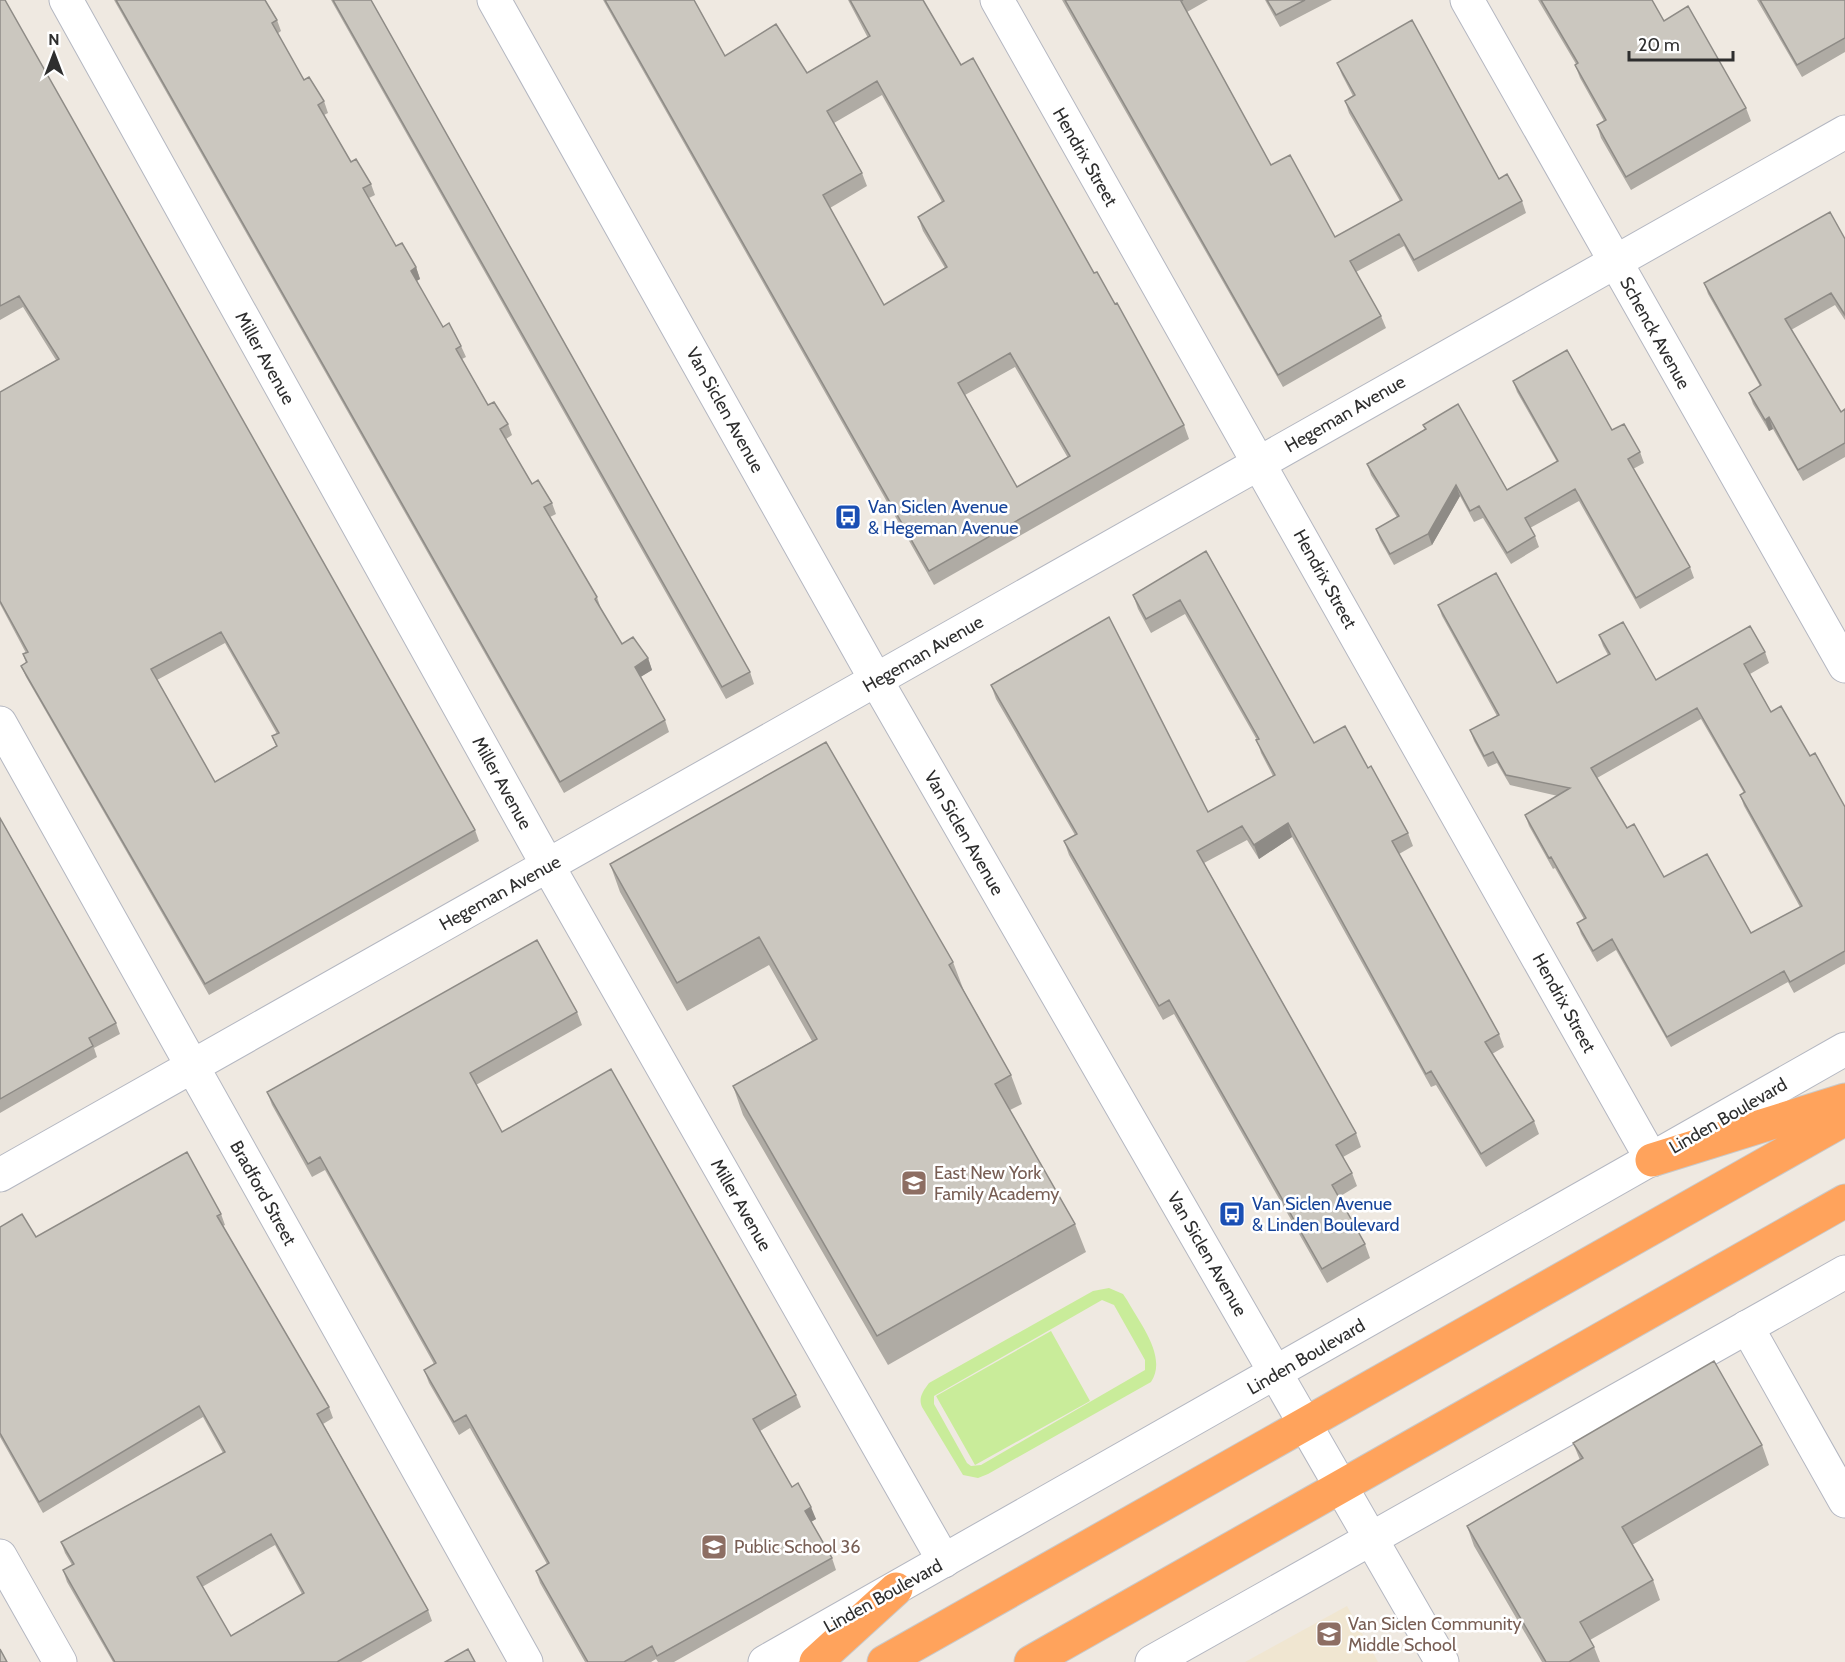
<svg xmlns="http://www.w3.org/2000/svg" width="1845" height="1662" viewBox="0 0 1845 1662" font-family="Cabin,sans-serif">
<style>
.education{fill:#f0e6d1}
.pitch{fill:#c9ec9a;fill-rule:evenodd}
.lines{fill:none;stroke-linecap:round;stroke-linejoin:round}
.street-casing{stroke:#b4b7c1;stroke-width:35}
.secondary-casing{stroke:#b4b7c1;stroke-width:35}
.highway-casing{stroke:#c9c9c9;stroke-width:35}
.street{stroke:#fff;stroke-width:33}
.secondary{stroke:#fff;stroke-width:33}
.highway{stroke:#ffa35c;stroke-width:33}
.wall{fill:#afaba4;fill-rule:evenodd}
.shaded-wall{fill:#8e8b86}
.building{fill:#cbc7bf;stroke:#8e8b86;stroke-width:1.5;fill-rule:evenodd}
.labels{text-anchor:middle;stroke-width:5;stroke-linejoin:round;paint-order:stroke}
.street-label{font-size:18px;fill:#2e2e2e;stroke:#fff}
.transit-label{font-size:18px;fill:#164399;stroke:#fff;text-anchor:start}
.education-label{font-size:18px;fill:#785e54;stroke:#fff;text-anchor:start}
</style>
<rect width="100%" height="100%" fill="#efe9e1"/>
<!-- education -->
<path class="education" d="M 1347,1606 L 1378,1662 L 1245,1662 Z"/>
<!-- pitch -->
<path class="pitch" d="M 1109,1288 L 1123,1294 L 1127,1300 C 1139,1322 1168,1357 1151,1382 L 988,1474 L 978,1478 L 963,1475 L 922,1407 C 918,1398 923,1391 929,1383 L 1093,1291 ZM 1102,1300 L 1114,1305 L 1145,1360 L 1145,1370 L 981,1465 L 971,1466 L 967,1463 L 934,1404 L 934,1396 Z
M 1051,1331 L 1090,1401 L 975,1465 L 936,1396 Z"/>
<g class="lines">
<defs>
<path id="street" d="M 66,0 L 548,866 L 944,1561
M 997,0 L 1652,1160
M 1467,0 L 1845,666
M 0,723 L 526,1662
M 0,1175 L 1845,132
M 1747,1327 L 1845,1501
M 0,1556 L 60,1662"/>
<path id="secondary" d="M 494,0 L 876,680 L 1442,1662
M 765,1662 L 1845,1049
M 1152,1662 L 1845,1272"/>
<path id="highway" d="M 1652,1160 L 1845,1100
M 816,1662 L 896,1589
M 884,1662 L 1845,1119
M 1031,1662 L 1845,1201"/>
</defs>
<!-- street casing -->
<use href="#street" class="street-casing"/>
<!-- secondary casing -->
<use href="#secondary" class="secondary-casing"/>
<!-- highway casing -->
<use href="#highway" class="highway-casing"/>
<!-- street -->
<use href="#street" class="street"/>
<!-- secondary -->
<use href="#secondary" class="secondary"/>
<!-- highway -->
<use href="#highway" class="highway"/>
</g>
<!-- wall -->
<path class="wall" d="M 0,0 L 475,830 L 479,841 L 209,995 L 26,677 L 21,666 L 26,663 L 23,654 L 26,653 L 0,604 L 0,392 L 56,360 L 23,307 L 0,320 ZM 225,643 L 277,734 L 272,736 L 276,746 L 215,782 L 157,680 Z
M 114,0 L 265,0 L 277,20 L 281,31 L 277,34 L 304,80 L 324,101 L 328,113 L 324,115 L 351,162 L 371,184 L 375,195 L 369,198 L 396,246 L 416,267 L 420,279 L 416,281 L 443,327 L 461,346 L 466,357 L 462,359 L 488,405 L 508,424 L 512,435 L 506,439 L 532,484 L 552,503 L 556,514 L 550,517 L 597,597 L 601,609 L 622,644 L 648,658 L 652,670 L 640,677 L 665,720 L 669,732 L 564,793 Z
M 331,0 L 371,0 L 750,672 L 754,684 L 726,699 Z
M 603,0 L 694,0 L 725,56 L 807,73 L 868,38 L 848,0 L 923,0 L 961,65 L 1094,273 L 1115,304 L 1184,425 L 1189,439 L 934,585 ZM 882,95 L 942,202 L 918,217 L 923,231 L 945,268 L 884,305 L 830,208 L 867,186 L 862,173 L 834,123 ZM 1015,367 L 1068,458 L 1017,487 L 965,395 Z
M 1062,0 L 1208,0 L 1187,12 L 1271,165 L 1335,237 L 1400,201 L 1349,113 L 1345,101 L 1353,96 L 1342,75 L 1337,63 L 1499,179 L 1522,201 L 1526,213 L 1418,272 L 1404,246 L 1356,272 L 1381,316 L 1386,328 L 1283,387 Z
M 1265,0 L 1332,0 L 1280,27 Z
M 1538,0 L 1652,0 L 1664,21 L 1746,108 L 1751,121 L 1631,190 L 1601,138 L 1597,125 L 1604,121 L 1580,78 L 1575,65 L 1576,64 Z
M 1757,0 L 1845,0 L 1845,52 L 1802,77 Z
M 1845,239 L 1845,320 L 1835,305 L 1791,330 L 1841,412 L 1845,409 L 1845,457 L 1803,481 L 1773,429 L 1769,431 L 1753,404 L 1749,393 L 1760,386 L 1708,294 L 1704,283 Z
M 1513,381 L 1612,430 L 1640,452 L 1644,463 L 1633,469 L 1690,567 L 1694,578 L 1640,609 L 1579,501 L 1530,528 L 1535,536 L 1539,547 L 1511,564 L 1483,518 L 1474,522 L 1460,496 L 1432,545 L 1394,565 L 1380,540 L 1376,529 L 1397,517 L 1371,475 L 1367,464 L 1425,429 L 1423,425 L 1507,490 L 1557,462 L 1517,392 Z
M 1206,551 L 1314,743 L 1368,768 L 1408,833 L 1413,846 L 1399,854 L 1499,1034 L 1504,1047 L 1492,1054 L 1534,1121 L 1539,1134 L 1486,1167 L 1436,1085 L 1431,1087 L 1292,837 L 1259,859 L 1247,840 L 1204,863 L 1356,1133 L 1361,1147 L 1343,1157 L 1352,1173 L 1357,1186 L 1339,1197 L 1365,1244 L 1370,1258 L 1327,1283 L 1174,1014 L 1163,1020 L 1069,855 L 1064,841 L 1075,835 L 996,699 L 991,685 L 1208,812 L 1273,776 L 1261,753 L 1257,740 L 1185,614 L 1151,633 L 1138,609 L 1133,595 Z
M 1438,605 L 1557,683 L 1608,655 L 1603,646 L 1599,635 L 1656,680 L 1765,652 L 1769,663 L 1750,674 L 1771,712 L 1810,756 L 1845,807 L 1845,964 L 1794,993 L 1788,982 L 1671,1047 L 1616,950 L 1597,962 L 1581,934 L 1577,923 L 1584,919 L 1555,868 L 1553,869 L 1529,826 L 1525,815 L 1558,796 L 1510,785 L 1497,763 L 1488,767 L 1474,741 L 1470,730 L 1497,716 L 1442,616 ZM 1701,719 L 1744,793 L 1740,795 L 1744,806 L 1800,907 L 1751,933 L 1664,877 L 1627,828 L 1597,778 Z
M 0,818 L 116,1023 L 120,1034 L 94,1048 L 97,1057 L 0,1113 Z
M 610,864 L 953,962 L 964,991 L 1011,1075 L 1022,1104 L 1010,1110 L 1075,1224 L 1086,1252 L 888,1365 L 743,1115 L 733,1086 L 812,1041 L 769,965 L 687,1011 L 620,892 Z
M 577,1012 L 582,1025 L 476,1085 L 502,1132 L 796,1395 L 801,1407 L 760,1431 L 792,1487 L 816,1519 L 811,1522 L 832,1558 L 836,1570 L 674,1662 L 658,1662 L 656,1659 L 651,1662 L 585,1662 L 540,1583 L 536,1571 L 547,1564 L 470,1428 L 459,1435 L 429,1383 L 424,1370 L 434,1364 L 325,1170 L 312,1177 L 272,1105 L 267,1092 Z
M 221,1214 L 225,1225 L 223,1226 L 329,1407 L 333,1418 L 323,1424 L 428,1610 L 432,1621 L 361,1662 L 113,1662 L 67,1582 L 63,1570 L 72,1565 L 65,1553 L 61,1542 L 223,1453 L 203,1417 L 43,1513 L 0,1437 L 0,1227 L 36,1237 ZM 275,1545 L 302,1594 L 231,1636 L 202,1587 Z
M 1573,1443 L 1762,1445 L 1769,1465 L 1632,1545 L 1653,1580 L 1660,1600 L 1590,1640 L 1594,1647 L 1600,1662 L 1542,1662 L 1474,1546 L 1467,1526 L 1580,1460 Z"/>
<!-- shaded-wall -->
<path class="shaded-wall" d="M 416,267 L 420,279 L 415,282 L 411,271 Z
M 1769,417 L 1773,429 L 1769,431 L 1765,420 Z
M 1456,485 L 1460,496 L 1432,545 L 1428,534 Z
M 648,658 L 652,670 L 639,678 L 635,667 Z
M 1288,823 L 1292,837 L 1259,859 L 1254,845 Z
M 811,1507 L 816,1519 L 809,1523 L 805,1511 Z"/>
<!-- building -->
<path class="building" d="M 0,0 L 5,0 L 475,830 L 205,984 L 21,666 L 27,662 L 23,654 L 28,652 L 0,601 L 0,392 L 59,359 L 19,296 L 0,306 ZM 221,632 L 279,733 L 272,736 L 277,746 L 215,782 L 151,669 Z
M 116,0 L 265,0 L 277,20 L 272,23 L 304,80 L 309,77 L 324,101 L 318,105 L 351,162 L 356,159 L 371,184 L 363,188 L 396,246 L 402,243 L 416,267 L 411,271 L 443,327 L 449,323 L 461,346 L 456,349 L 488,405 L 494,402 L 508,424 L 500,429 L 532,484 L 538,480 L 552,503 L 544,507 L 597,597 L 595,599 L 622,644 L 633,637 L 648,658 L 635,667 L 665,720 L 560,782 Z
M 333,0 L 371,0 L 750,672 L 722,687 Z
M 605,0 L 694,0 L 725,56 L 776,24 L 807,73 L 870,36 L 850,0 L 923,0 L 961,65 L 973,58 L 1094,273 L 1097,272 L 1115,304 L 1117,303 L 1184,425 L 929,571 ZM 877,81 L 944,201 L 918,217 L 947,267 L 884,305 L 823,195 L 862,173 L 827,111 ZM 1010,353 L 1070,456 L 1017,487 L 958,383 Z
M 1065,0 L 1183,0 L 1181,1 L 1271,165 L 1290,155 L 1335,237 L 1402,200 L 1345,101 L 1355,95 L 1337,63 L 1412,20 L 1499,179 L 1507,174 L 1522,201 L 1414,260 L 1399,234 L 1350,261 L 1381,316 L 1278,375 Z
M 1267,0 L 1305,0 L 1276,15 Z
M 1541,0 L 1652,0 L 1664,21 L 1688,6 L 1746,108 L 1626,177 L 1597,125 L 1606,120 L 1575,65 L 1578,63 Z
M 1760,0 L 1845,0 L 1845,38 L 1797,65 Z
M 1830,212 L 1845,239 L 1845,315 L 1831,293 L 1785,319 L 1841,412 L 1845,409 L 1845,443 L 1798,470 L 1769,417 L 1765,420 L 1749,393 L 1761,385 L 1704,283 Z
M 1567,350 L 1612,430 L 1624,424 L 1640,452 L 1628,459 L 1690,567 L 1636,598 L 1575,489 L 1525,518 L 1535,536 L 1507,553 L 1479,506 L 1470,511 L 1456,485 L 1428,534 L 1390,554 L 1376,529 L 1399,516 L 1367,464 L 1426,429 L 1423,425 L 1458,404 L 1507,490 L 1558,461 L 1513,381 Z
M 1206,551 L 1314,743 L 1345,726 L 1368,768 L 1371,766 L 1408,833 L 1392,841 L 1499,1034 L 1485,1042 L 1534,1121 L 1481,1154 L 1431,1071 L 1426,1074 L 1288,823 L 1254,845 L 1242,826 L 1197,851 L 1356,1133 L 1336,1145 L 1352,1173 L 1332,1185 L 1365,1244 L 1322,1269 L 1169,1000 L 1159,1006 L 1064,841 L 1077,834 L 991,685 L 1109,617 L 1208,812 L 1275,775 L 1256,740 L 1259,739 L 1180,600 L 1146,619 L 1133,595 Z
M 1496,573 L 1557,683 L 1610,654 L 1599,635 L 1623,622 L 1656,680 L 1750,626 L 1765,652 L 1744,664 L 1771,712 L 1781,706 L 1810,756 L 1815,753 L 1845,807 L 1845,951 L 1790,982 L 1784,971 L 1667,1037 L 1612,939 L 1593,951 L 1577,923 L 1586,918 L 1551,857 L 1549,858 L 1525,815 L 1570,788 L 1506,775 L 1493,752 L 1484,756 L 1470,730 L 1499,715 L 1438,605 ZM 1697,708 L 1745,792 L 1740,795 L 1802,906 L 1751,933 L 1707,854 L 1664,877 L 1634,824 L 1627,828 L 1591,768 Z
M 826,742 L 953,962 L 949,965 L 1011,1075 L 995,1084 L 1075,1224 L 877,1336 L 733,1086 L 817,1039 L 759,937 L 677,983 L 610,864 Z
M 0,818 L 116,1023 L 89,1038 L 93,1046 L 0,1099 Z
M 537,940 L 577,1012 L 470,1073 L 502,1132 L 611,1069 L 796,1395 L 753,1419 L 792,1487 L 798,1483 L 811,1507 L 805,1511 L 832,1558 L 657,1656 L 652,1646 L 624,1662 L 588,1662 L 536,1571 L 549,1563 L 466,1415 L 454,1422 L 424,1370 L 436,1363 L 320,1157 L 308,1164 L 267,1092 Z
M 187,1152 L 221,1214 L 217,1216 L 329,1407 L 317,1414 L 428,1610 L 337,1662 L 115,1662 L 63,1570 L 74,1564 L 61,1542 L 225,1452 L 199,1406 L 39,1502 L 0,1433 L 0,1227 L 22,1214 L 36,1237 ZM 271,1534 L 304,1593 L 231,1636 L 197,1577 Z
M 1714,1361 L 1762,1445 L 1622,1527 L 1653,1580 L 1580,1622 L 1594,1647 L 1569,1662 L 1546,1662 L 1467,1526 L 1583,1458 L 1573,1443 Z
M 0,1649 L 7,1662 L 0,1662 Z
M 468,1649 L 475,1662 L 445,1662 Z"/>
<!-- icons -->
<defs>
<symbol id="bus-square" viewBox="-11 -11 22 22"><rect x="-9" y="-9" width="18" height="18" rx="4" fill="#1a4fb4" stroke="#fff"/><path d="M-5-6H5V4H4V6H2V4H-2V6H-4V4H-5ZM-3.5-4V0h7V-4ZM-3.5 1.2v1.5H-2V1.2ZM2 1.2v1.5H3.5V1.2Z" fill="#fff"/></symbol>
<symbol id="school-square" viewBox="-11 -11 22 22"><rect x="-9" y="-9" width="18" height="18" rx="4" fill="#8d6e63" stroke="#fff"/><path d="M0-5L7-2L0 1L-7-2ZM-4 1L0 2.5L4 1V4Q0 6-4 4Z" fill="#fff"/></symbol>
</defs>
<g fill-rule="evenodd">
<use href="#bus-square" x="833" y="502" width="30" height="30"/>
<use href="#school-square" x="899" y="1168" width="30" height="30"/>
<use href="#bus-square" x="1217" y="1199" width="30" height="30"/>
<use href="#school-square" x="699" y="1532" width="30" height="30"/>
<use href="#school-square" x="1314" y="1619" width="30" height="30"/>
</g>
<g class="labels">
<!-- street labels -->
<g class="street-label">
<text transform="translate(1085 157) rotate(60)" y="6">Hendrix Street</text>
<text transform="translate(1655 333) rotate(61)" y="6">Schenck Avenue</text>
<text transform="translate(265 358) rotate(61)" y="6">Miller Avenue</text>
<text transform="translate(725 410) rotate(61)" y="6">Van Siclen Avenue</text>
<text transform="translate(1345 414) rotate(-30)" y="6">Hegeman Avenue</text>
<text transform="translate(1325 579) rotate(61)" y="6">Hendrix Street</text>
<text transform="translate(923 654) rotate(-30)" y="6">Hegeman Avenue</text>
<text transform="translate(502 783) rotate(61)" y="6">Miller Avenue</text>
<text transform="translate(964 833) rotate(60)" y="6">Van Siclen Avenue</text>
<text transform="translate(500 893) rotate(-29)" y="6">Hegeman Avenue</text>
<text transform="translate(1564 1003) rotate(61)" y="6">Hendrix Street</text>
<text transform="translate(1728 1116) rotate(-30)" y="6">Linden Boulevard</text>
<text transform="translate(263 1193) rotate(61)" y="6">Bradford Street</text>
<text transform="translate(741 1205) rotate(60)" y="6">Miller Avenue</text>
<text transform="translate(1207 1254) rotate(60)" y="6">Van Siclen Avenue</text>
<text transform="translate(1306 1357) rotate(-30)" y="6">Linden Boulevard</text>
<text transform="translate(883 1596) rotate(-29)" y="6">Linden Boulevard</text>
</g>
<!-- transit labels -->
<g class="transit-label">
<text x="868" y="513">Van Siclen Avenue<tspan x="868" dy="21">&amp; Hegeman Avenue</tspan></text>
<text x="1252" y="1210">Van Siclen Avenue<tspan x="1252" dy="21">&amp; Linden Boulevard</tspan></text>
</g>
<!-- education labels -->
<g class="education-label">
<text x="934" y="1179">East New York<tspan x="934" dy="21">Family Academy</tspan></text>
<text x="734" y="1553">Public School 36</text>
<text x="1348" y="1630">Van Siclen Community<tspan x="1348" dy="21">Middle School</tspan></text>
</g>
</g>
<!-- north arrow -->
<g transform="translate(54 54)" stroke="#ffffff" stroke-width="4.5" paint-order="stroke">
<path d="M0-4.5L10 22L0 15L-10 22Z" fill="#2e2e2e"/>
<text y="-9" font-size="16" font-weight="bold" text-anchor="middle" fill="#2e2e2e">N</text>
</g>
<!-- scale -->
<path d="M1629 51v9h104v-9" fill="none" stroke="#2e2e2e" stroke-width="3"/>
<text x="1638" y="51" font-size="18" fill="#2e2e2e" stroke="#ffffff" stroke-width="4.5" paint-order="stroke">20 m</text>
</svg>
